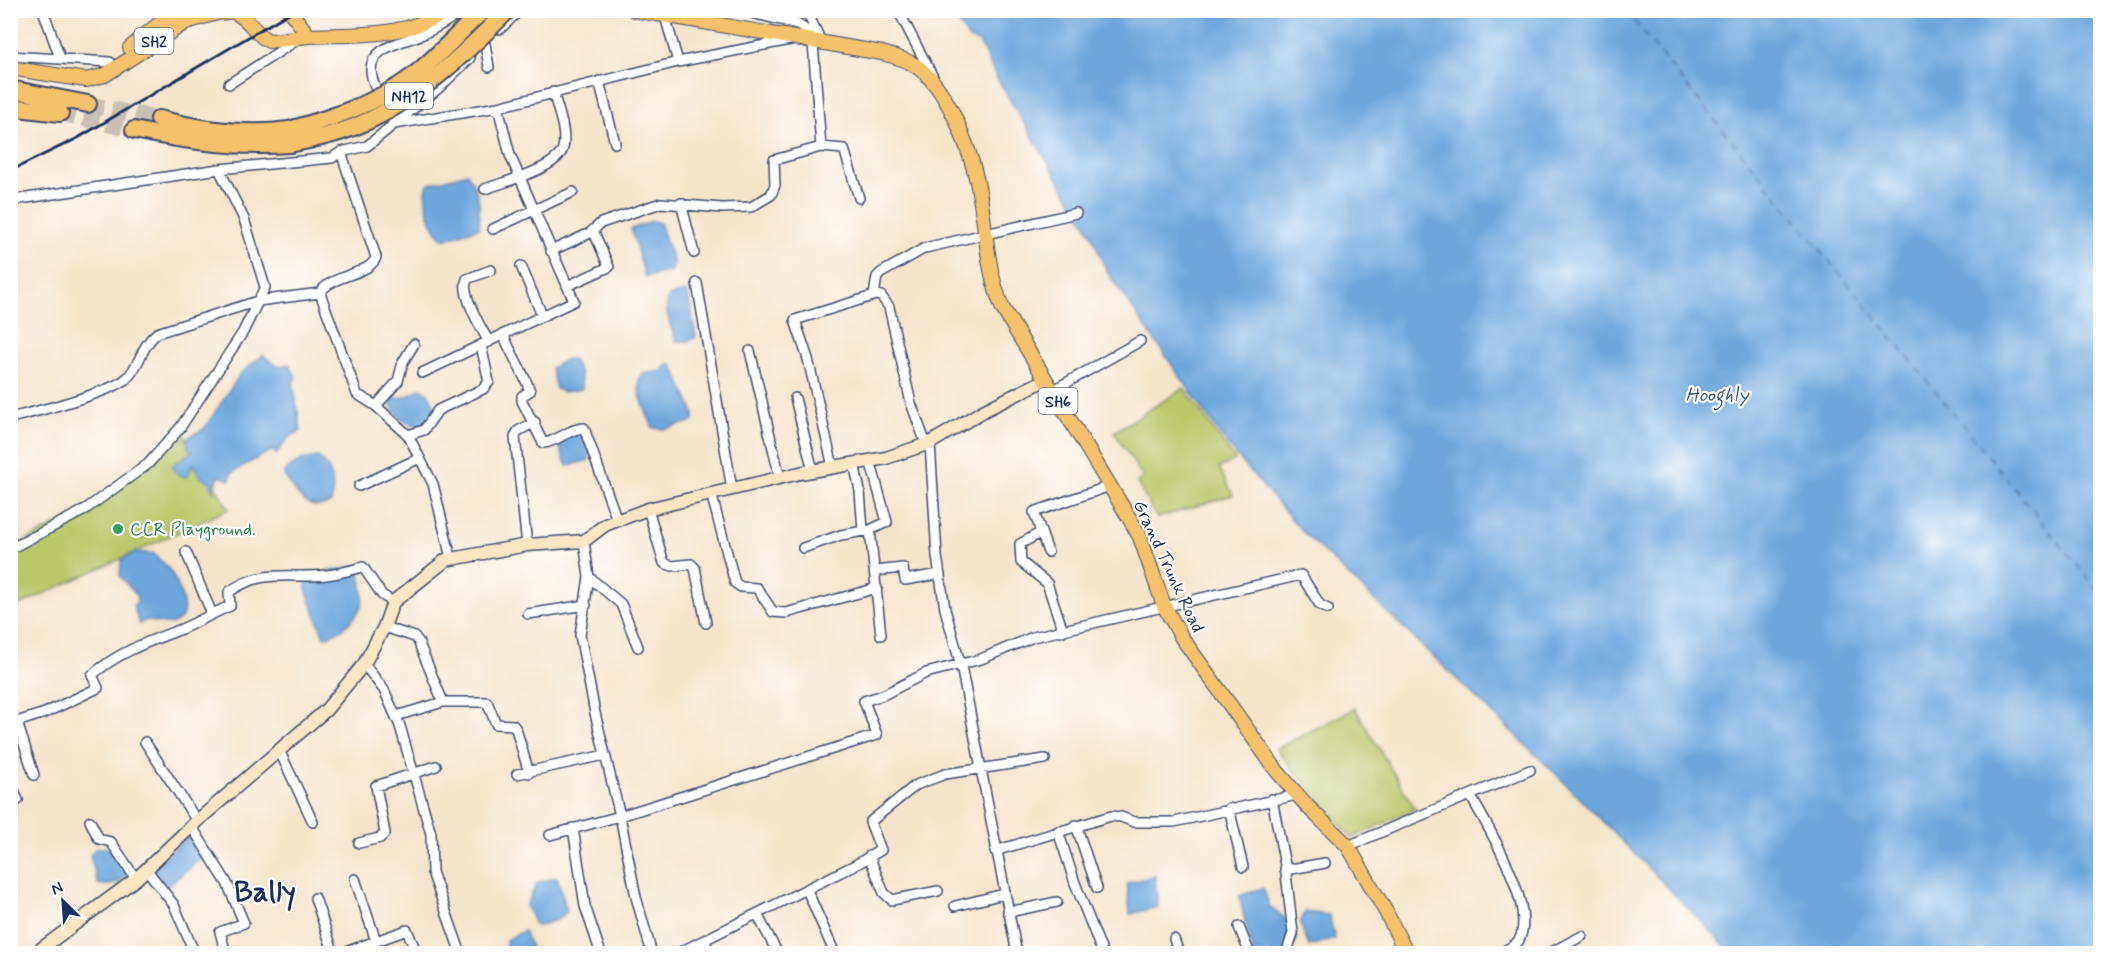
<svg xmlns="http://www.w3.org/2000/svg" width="2111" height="964" viewBox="0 0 2111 964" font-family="Mynerve,sans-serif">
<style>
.green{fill:#bbc86a;stroke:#6b7c64;stroke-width:1.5}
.water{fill:#6da7dd;stroke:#446b9e;stroke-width:1.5}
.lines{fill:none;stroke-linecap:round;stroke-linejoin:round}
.ferry{stroke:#38598a;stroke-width:1.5;stroke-dasharray:8 6;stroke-linecap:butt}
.highway-tunnel{stroke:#c9c0b4;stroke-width:16;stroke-dasharray:16 8;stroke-linecap:butt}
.street-casing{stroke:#3c4a6e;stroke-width:12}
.secondary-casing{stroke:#3c4a6e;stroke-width:15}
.primary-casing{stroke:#3c4a6e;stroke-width:16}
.highway-casing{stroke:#3c4a6e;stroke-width:20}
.street{stroke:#fff;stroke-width:9}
.secondary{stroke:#fbe6c4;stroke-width:12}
.primary{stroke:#f5c16b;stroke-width:14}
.highway{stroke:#f5c16b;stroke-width:16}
.rail{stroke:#1b2f5e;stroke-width:3}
.highway-bridge-casing{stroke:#3c4a6e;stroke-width:20;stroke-linecap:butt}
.highway-bridge{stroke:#f5c16b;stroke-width:16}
.leisure-dot{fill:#2e9e5b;stroke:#fff;stroke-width:2}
.labels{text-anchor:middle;stroke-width:4.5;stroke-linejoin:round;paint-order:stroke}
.shield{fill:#fff;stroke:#5f6d8e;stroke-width:1.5}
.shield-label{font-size:16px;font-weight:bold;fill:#1b2f5e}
.leisure-label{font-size:18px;fill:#27864d;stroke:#fff;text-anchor:start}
.street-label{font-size:18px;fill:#1b2f5e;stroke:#fff}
.water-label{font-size:20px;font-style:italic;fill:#38598a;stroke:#fff}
.town-label{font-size:30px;font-weight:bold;fill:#1b2f5e;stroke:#fff}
</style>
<rect width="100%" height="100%" fill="#fff"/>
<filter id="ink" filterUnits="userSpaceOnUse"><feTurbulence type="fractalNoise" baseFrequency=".0167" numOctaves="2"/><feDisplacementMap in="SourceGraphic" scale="12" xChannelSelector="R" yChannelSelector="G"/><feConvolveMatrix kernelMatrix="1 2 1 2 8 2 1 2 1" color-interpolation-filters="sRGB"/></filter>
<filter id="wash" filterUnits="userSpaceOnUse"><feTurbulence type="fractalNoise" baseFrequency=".008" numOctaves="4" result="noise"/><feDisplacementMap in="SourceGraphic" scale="24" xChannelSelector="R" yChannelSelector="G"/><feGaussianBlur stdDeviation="1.35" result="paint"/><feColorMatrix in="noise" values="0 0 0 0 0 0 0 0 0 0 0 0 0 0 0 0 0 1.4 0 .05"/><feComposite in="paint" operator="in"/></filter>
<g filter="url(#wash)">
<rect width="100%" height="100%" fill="#f4e4ca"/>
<!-- green -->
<path class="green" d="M 1184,388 L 1235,460 L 1219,468 L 1233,495 L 1157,518 L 1137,483 L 1143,477 L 1114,432 Z
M 180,428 L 229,509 L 11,609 L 11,549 L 83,511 L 148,464 Z
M 1355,708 L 1415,809 L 1352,838 L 1276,749 Z"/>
<!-- water -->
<path class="water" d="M 951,11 L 2100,11 L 2100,953 L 1732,953 L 1558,776 L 1301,530 L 1230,448 L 1107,272 L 1090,231 L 996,77 L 979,42 L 969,39 Z
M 467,173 C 480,192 480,206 479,228 L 445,239 C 430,230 422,199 428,184 Z
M 652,221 L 660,223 L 674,264 L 671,271 L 645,277 L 631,229 Z
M 685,292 L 688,293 L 696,337 L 689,341 L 676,341 C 671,326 663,311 669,296 Z
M 263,355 L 277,366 L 289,364 L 296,376 L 293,384 L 301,431 L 289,437 L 276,454 L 272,450 L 231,473 L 230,480 L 219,476 L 213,492 L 211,482 L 201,477 L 193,464 L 187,477 L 179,475 L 172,466 L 192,451 L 188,448 L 187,438 L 204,429 L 241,373 Z
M 567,359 L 572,359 L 580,372 L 582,389 L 563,392 L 556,389 L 551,368 Z
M 667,364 L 672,364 L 694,413 L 694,421 L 665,429 L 653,428 C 648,414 632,387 642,374 L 662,371 Z
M 421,388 L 428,393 L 435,407 L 424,426 C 404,426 396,417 389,400 L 408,396 Z
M 584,431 L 591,444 L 589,460 L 567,466 L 556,439 Z
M 318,457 C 333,468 335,486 331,503 C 307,514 296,493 284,475 L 284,472 L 301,460 Z
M 133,553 L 153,553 C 158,559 166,564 170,571 C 178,582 196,622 170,624 C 163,625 153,621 146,620 L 139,624 L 133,605 L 138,603 L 136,595 L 120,576 L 121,560 Z
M 359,566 C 360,576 364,590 363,599 C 361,616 340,634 324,637 L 306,589 L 307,575 Z
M 193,836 L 208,853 L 166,887 L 153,869 L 187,837 Z
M 96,848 L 114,848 L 129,871 C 120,883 114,887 98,884 L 90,855 Z
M 1155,876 L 1158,907 L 1130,914 L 1127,883 Z
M 557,877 L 567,911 L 557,920 L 536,926 L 526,906 L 537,883 Z
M 1263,888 L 1270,907 L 1289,921 L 1297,940 L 1287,953 L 1253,953 L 1239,896 Z
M 1305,912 L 1329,915 L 1335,939 L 1309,946 L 1300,923 Z
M 524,931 L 533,953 L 506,953 L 506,940 Z"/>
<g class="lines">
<!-- ferry -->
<path class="ferry" d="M 1625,10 L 2100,593"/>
</g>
</g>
<g filter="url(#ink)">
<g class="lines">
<!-- highway-tunnel -->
<path class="highway-tunnel" d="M 88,104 L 159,119
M 60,113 L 134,130"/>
<defs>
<path id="street" d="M 43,10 L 60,58
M 464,10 C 451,19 438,27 423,34 C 405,42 364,47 372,77 C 375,93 387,109 394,124 L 498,107 L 678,62 L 790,40
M 739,10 L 797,24 L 825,42
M 806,10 L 818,35
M 898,10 L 933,77
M 665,16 L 678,62
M 500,29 L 520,10
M 485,44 L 489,67
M 10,56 L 110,62
M 599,81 L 615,143
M 229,84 L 297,40
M 821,147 L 844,149 L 859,198
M 341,152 L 376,257 C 371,275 331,274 320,293 L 357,394 L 376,406 L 408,435 L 433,484 L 451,558
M 485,189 C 503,182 558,169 563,148 C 567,131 557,108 553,92
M 10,203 L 20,199 L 219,169 L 332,158 L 341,152 L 367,146 L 440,87 L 470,58
M 681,203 L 694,253
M 493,229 L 573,192
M 551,251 L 590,233 L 601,223 L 661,203 L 722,208 L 751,207 L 771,195 L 775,185 L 774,160 L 821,147 L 813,43
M 521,266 L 542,315
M 697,283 L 732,489
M 567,286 L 609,267 L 593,230
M 874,295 L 877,277 L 881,273 L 925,248 L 1076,213
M 504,336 C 512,356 523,371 530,391 L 522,396 L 522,401 L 543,443 C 558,442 569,428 584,428 L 617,520
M 489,342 C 481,328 460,293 467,279 L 491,270
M 750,351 L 780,478
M 422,373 L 481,345
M 1052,391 L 1140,341
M 795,398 L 813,471
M 376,406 L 398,381 L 403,362 L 414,344
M 10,418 C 35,412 109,393 126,379 C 141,365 140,347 157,333 L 258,301 L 320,293
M 408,435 L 424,430 L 438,410 L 483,389 L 489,382 L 481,345 L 574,301 L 510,155 L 498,107
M 930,443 L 937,556 L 945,609 L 961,666 L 1017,954
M 854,463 L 860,491 L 863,530
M 833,467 L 808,359 L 795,320 L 876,295 L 881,296 L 889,307 L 911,403 L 926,444
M 359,486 L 420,458
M 711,493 L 735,583 L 741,587 L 757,588 L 773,612 L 786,613 L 877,588
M 648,509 L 664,563 L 672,566 L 691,564 L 695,568 L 706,623
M 870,530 L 881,635
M 1040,533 L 1020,544 L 1021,562 L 1047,583 L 1063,631
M 584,541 L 589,577 L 580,635 L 595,713 L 620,816 L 877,735 L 864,701 L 883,695 L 926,673 L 981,659 L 1033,637 L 1301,575 L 1320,605 L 1328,609
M 527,545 L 515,437 L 518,431 L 535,422
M 803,548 L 841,535 L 870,530 L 887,522 L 870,460
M 10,549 L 83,511 L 148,464 L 180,428 L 243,332 L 265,287 L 244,219 L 219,169
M 186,552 L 212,614
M 1048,552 L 1034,512 L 1110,486
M 875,571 L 903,568 L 905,580 L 940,574
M 589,577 L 621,604 L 638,647
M 528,614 L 586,605
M 384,627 L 415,637 L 418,641 L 443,702
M 364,664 L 384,690 L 400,726 L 431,834 L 432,872 L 461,954
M 396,716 L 443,702 L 487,702 L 496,724 L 513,725 L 516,729 L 529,773
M 17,722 L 34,775
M 10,724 L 45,713 L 98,688 L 92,675 C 119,652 147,642 179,630 C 196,623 213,613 230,606 L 229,592 C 262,568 288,579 326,575 C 338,574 351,570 363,567 L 382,595 L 393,602
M 145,742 L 197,821
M 279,750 L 313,822
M 517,774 L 605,755
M 10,781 L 18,800 L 10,802
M 1470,795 C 1487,825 1537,906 1519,940 C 1514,948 1504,951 1496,954
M 1272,799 L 1285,865 L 1293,933 L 1287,951 L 1281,954
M 1229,808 L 1243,867
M 90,821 L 99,839 L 111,842 L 136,879
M 1076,825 L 1097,888
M 192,827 L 227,883 L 244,923 L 220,932 L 226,954
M 573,828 L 585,906 L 601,954
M 1058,831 L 1075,883 L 1103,954
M 550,835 L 620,816 L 636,897 L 652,954
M 359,843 L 380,838 L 385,833 L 376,786 L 436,766
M 1348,846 L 1530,770
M 995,851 L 1111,816 L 1121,817 L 1134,822 L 1174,822 L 1297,795
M 869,856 L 884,893 L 892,900 L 938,891
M 147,870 L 174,905 L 195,954
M 1285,870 L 1325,863
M 355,879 L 376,941
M 807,890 L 835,954
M 315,898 L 334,954
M 955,906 L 1004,894
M 1008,912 L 1057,902
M 757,914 L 778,954
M 1239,927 L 1250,954
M 1174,939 L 1179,954
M 705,940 L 709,954
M 1150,952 L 1150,954
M 1326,953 L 1326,954
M 340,954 L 407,930 L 417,954
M 676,954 L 857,864 L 881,850 L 870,822 L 916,785 L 945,774 L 1045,759
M 1548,954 L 1582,936"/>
<path id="secondary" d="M 34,954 L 136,879 L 197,821 L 326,710 L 364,664 L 384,627 L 393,602 L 446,560 L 527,545 L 584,541 L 605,525 L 648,509 L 800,473 L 886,458 L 930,443 L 985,410 L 1045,380"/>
<path id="primary" d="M 289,10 L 309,36
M 634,10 L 882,53 C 896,57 909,60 920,69 C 951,93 974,159 980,197 C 987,236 987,272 1003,309 L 1131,521 L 1140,537 L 1164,606 L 1182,638 L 1277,771 L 1308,807 L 1348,846 L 1386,912 L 1407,954
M 236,13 C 252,21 255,35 269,41 C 283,40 297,37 310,36 C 362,34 402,38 449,10
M 130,48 L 160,23 L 184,10
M 10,68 L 86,80 L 105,75 L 186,22 L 217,13 L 246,10"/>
<path id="highway" d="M 10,89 L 88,104
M 10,107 L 60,113
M 159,119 C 202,130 245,136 289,130
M 134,130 C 186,141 236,148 290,144"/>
</defs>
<!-- street casing -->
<use href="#street" class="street-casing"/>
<!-- secondary casing -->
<use href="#secondary" class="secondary-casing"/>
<!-- primary casing -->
<use href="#primary" class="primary-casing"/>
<!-- highway casing -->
<use href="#highway" class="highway-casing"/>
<!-- street -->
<use href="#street" class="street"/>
<!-- secondary -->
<use href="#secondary" class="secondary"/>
<!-- primary -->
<use href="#primary" class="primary"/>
<!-- highway -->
<use href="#highway" class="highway"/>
<!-- rail -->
<path class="rail" d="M 10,171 L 78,138 L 294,10"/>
<defs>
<path id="highway-bridge" d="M 289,130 C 332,118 375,104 412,77 C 437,57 460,32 483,10
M 290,144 C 314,139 338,134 361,124 C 418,100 465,53 508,10"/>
</defs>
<!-- highway-bridge casing -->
<use href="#highway-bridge" class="highway-bridge-casing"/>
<!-- highway-bridge -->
<use href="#highway-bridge" class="highway-bridge"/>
</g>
</g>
<!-- markers -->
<circle class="leisure-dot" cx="118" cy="529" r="6"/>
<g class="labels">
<!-- shield labels -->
<g class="shield">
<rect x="134.5" y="28" width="39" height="26" rx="4.5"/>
<rect x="385" y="83" width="48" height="26" rx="4.5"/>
<rect x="1038.5" y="388" width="39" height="26" rx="4.5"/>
</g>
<g class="shield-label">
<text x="154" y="47">SH2</text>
<text x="409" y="102">NH12</text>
<text x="1058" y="407">SH6</text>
</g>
<!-- leisure labels -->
<g class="leisure-label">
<text x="130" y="535">CCR Playground.</text>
</g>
<!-- street labels -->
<g class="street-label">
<text transform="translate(1169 566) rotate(65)" y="6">Grand Trunk Road</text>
</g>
<!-- water labels -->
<g class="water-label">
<text x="1717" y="401">Hooghly</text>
</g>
<!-- town labels -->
<g class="town-label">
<text x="265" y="901">Bally</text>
</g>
</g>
<!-- margin -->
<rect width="2111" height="964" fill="none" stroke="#fff" stroke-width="36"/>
<!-- north arrow -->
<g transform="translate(63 901) rotate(335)" stroke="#ffffff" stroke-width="4.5" paint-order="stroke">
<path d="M0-4.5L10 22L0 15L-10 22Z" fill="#1b2f5e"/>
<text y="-9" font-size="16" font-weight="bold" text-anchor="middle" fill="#1b2f5e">N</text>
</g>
</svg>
